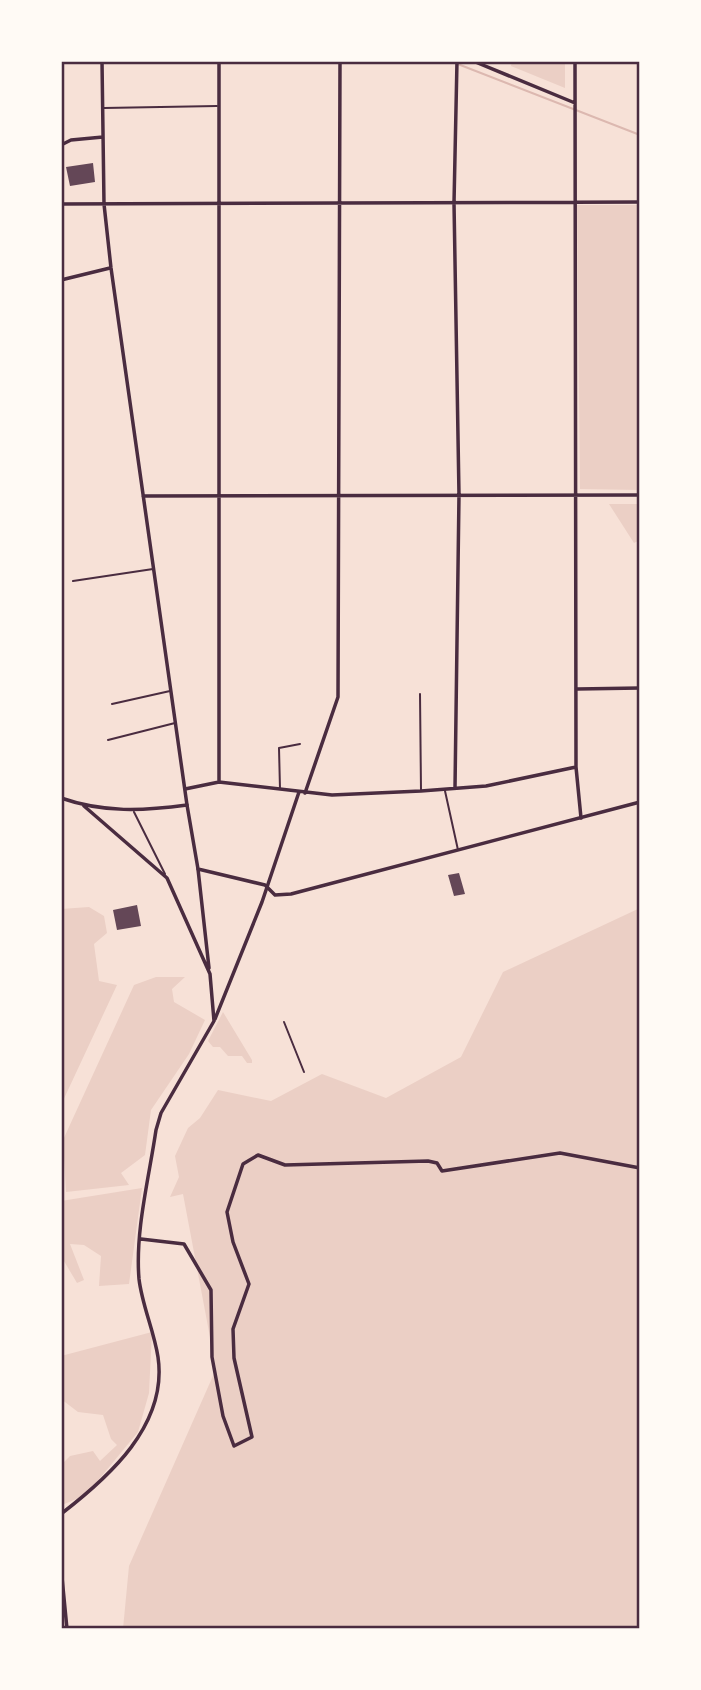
<svg xmlns="http://www.w3.org/2000/svg" width="701" height="1690" viewBox="0 0 701 1690" font-family="Quicksand,sans-serif">
<style>
.green{fill:#ebcfc5}
.lines{fill:none;stroke-linecap:round;stroke-linejoin:round}
.stream{stroke:#dcb8b0;stroke-width:2}
.building{fill:#644757}
.path{stroke:#4a2c40;stroke-width:2}
.service{stroke:#4a2c40;stroke-width:2}
.minor{stroke:#4a2c40;stroke-width:3.5}
.tertiary{stroke:#4a2c40;stroke-width:3.5}
.neatline{fill:none;stroke:#4a2c40;stroke-width:2.5}
</style>
<rect width="100%" height="100%" fill="#f7e1d7"/>
<!-- green -->
<path class="green" d="M 512,61 L 565,61 L 565,88 L 511,66 Z
M 577,205 L 640,205 L 640,490 L 580,489 Z
M 609,504 L 640,504 L 640,540 L 634,543 Z
M 89,907 L 104,916 L 107,933 L 94,944 L 99,981 L 117,985 L 61,1105 L 61,909 Z
M 640,908 L 640,1629 L 123,1629 L 129,1566 L 216,1369 L 183,1194 L 170,1197 L 179,1177 L 175,1156 L 188,1128 L 200,1118 L 218,1090 L 271,1101 L 322,1074 L 386,1098 L 461,1057 L 503,972 Z
M 156,977 L 185,977 L 172,989 L 174,1002 L 205,1020 L 189,1054 L 151,1110 L 145,1155 L 121,1173 L 129,1185 L 66,1192 L 63,1140 L 134,985 Z
M 223,1012 L 252,1060 L 252,1063 L 247,1063 L 242,1056 L 228,1056 L 220,1047 L 213,1047 L 208,1041 Z
M 142,1188 L 129,1284 L 99,1286 L 101,1256 L 84,1245 L 70,1244 L 84,1280 L 77,1283 L 61,1256 L 61,1201 Z
M 152,1332 L 149,1393 L 138,1432 L 86,1495 L 62,1505 L 61,1465 L 70,1456 L 93,1451 L 100,1461 L 117,1445 L 111,1439 L 103,1415 L 78,1412 L 61,1399 L 61,1356 Z"/>
<g class="lines">
<!-- stream -->
<path class="stream" d="M 450,61 L 640,135"/>
</g>
<!-- building -->
<path class="building" d="M 93,163 L 95,182 L 70,186 L 66,167 Z
M 459,873 L 465,894 L 454,896 L 448,875 Z
M 137,905 L 141,926 L 117,930 L 113,910 Z"/>
<g class="lines">
<!-- path -->
<path class="path" d="M 284,1022 L 304,1072"/>
<!-- service -->
<path class="service" d="M 104,108 L 217,106
M 73,581 L 153,569
M 420,694 L 421,790
M 112,704 L 170,691
M 108,740 L 175,723
M 280,789 L 279,748 L 300,744
M 445,791 L 458,850
M 134,812 L 165,874"/>
<!-- minor -->
<path class="minor" d="M 102,61 L 104,204 L 111,268 L 187,805
M 473,61 L 575,103
M 575,61 L 576,767 L 581,818
M 61,145 L 71,140 L 103,137
M 61,204 L 640,202
M 61,280 L 110,268
M 143,496 L 640,495
M 577,689 L 640,688
M 219,782 L 219,61
M 455,788 L 459,495 L 454,203 L 457,61
M 185,789 L 219,782 L 332,795 L 421,791 L 486,786 L 576,767
M 305,793 L 338,697 L 340,61
M 198,869 L 209,968
M 215,1019 L 262,902 L 299,792
M 141,1239 L 184,1244 L 211,1290 L 212,1357 L 223,1416 L 234,1446 L 252,1437 L 234,1358 L 233,1329 L 249,1284 L 233,1242 L 227,1212 L 243,1164 L 258,1155 L 285,1165 L 428,1161 L 437,1163 L 442,1171 L 560,1153 L 640,1168
M 61,1514 C 109,1477 168,1425 158,1357 C 154,1331 142,1305 139,1279 C 135,1231 149,1178 156,1130 L 161,1113 L 214,1021 L 210,974 L 167,878 L 84,806"/>
<!-- tertiary -->
<path class="tertiary" d="M 61,798 C 104,813 143,811 187,805 L 198,869 L 265,885 L 275,895 L 291,894 L 640,802
M 61,1567 L 67,1629"/>
</g>
<!-- border -->
<rect width="701" height="1690" fill="none" stroke="#fffaf5" stroke-width="126"/>
<rect x="63" y="63" width="575" height="1564" class="neatline"/>
</svg>
